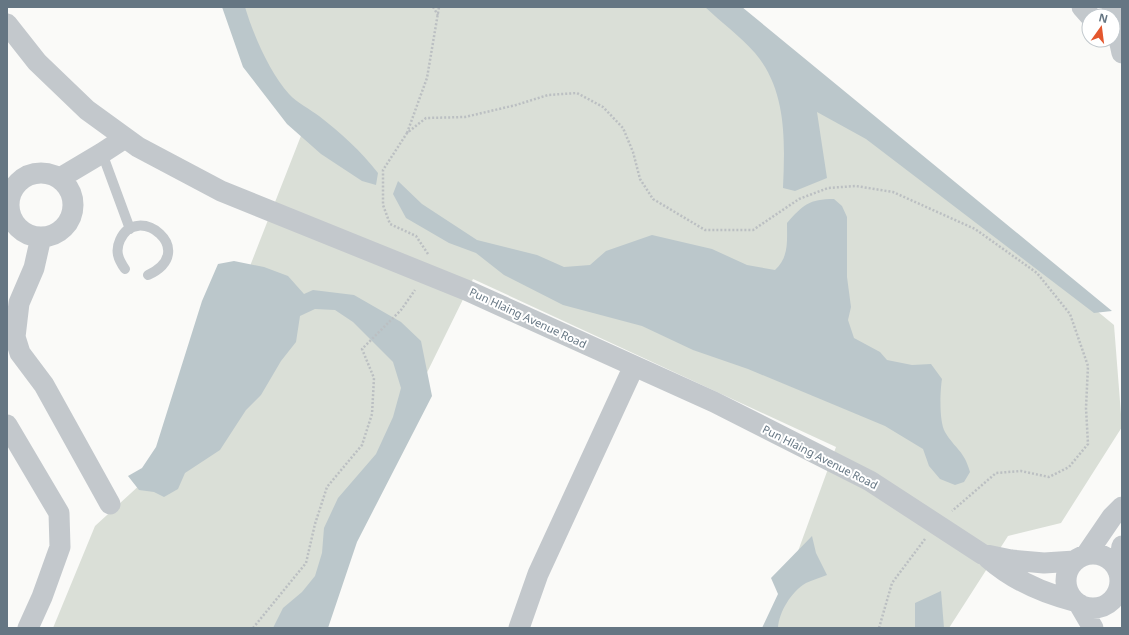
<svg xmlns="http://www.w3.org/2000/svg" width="1129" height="635" viewBox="0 0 1129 635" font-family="'Noto Sans',sans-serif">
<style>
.green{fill:#dadfd7}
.water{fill:#bbc7cb}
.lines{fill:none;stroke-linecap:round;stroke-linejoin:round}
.path{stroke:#bbbfc2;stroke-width:2.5;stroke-dasharray:2 2;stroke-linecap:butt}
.service{stroke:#c3c8cc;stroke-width:10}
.minor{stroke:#c3c8cc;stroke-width:21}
.labels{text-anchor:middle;stroke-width:4;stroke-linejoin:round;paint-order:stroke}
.street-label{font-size:11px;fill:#657683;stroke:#fff}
</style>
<rect width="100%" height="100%" fill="#fafaf8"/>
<!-- green -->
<path class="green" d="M 228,7 L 727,7 L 1114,325 L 1122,427 L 1061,523 L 1008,536 L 949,628 L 770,628 L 836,447 L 473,279 L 357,515 L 314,628 L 53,628 L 95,526 L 178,450 L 306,123 Z"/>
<!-- water -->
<path class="water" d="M 222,7 L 245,7 C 253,34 270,73 289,94 C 297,103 310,109 319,116 C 341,133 361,151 378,173 L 376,185 L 362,181 L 321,154 L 287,124 L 243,67 Z
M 705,7 L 742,7 L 1112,311 L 1094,313 L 866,139 L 817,112 L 827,178 L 795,191 L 783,188 C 785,141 787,91 755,53 C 740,36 721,22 705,7 Z
M 398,181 L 422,204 L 477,240 L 537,255 L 564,267 L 590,265 L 606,251 L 652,235 L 712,249 L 747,265 L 775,270 C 789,257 787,242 787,223 C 803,205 809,199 834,199 L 842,206 L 847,217 L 847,277 L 851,307 L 848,320 L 854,338 L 880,352 L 887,360 L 912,365 L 931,364 L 942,379 C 940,391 939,422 945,432 C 955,449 964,450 970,472 L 964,482 L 955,485 L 940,479 L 929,466 L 923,449 L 885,426 L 748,369 L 693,350 L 642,326 L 563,305 L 504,275 L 476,253 L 449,243 L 406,218 L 393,194 Z
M 234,261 L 264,267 L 288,276 L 304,294 L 313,290 L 354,295 L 401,322 L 421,341 L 432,396 L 357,542 L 328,628 L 273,628 L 283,608 L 302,592 L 315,576 L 322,553 L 324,528 L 338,498 L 376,454 L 393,417 L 401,388 L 393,362 L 353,322 L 335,310 L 315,309 L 300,316 L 296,342 L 281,361 L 261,395 L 246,410 L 220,450 L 185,473 L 178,489 L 164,497 L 154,492 L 139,490 L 128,476 L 142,468 L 156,447 L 202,301 L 218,264 Z
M 812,536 L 816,553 L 827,575 C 820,578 812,580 806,583 C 791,592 779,612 778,628 L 762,628 L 778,594 L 771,578 Z
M 941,591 L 944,628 L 915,628 L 915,603 Z"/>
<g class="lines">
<!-- path -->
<path class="path" d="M 433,7 L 438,15
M 407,133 L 427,78 L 439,7
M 428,254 L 416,236 L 390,224 L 383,205 L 383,170 L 407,133 L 426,118 L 465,117 L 516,105 L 548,95 L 577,93 L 603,107 L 623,128 L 633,152 L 640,179 L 653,199 L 705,230 L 753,230 L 799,199 L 828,188 L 856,186 L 893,192 L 975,229 L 1037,273 L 1070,314 L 1088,366 L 1086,408 L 1088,444 L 1069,467 L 1049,477 L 1021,471 L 996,473 L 952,511
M 253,628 L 306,563 L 315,524 L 327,487 L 362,445 L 372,414 L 374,378 L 362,349 L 401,310 L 415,290
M 879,628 L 892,583 L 925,539"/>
<!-- service -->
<path class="service" d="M 102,153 L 130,229
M 125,269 C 118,259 115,251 120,240 C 137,201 200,251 148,275"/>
<!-- minor -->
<path class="minor" d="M 1082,7 L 1090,16
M 1112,7 L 1122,53
M 7,24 L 37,62 L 87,110 L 138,147 L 221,191 L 466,290 L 714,402 L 870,481 L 982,554 L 1011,560 L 1044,563 L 1075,561
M9 205a32 32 0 1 1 64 0a32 32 0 1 1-64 0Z
M 60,178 L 102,153 L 125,138
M 41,237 L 34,268 L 19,303 L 15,337 L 20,353 L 44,385 L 110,504
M 7,425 L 59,513 L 60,547 L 42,597 L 28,628
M1066 581a27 27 0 1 1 54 0a27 27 0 1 1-54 0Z
M 1086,555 L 1112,517 L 1122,507
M 988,558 C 1013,580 1042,593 1074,601
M 1118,571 L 1122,546
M 1079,604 L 1093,628
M 519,628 L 538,574 L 634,366"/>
</g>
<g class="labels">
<!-- street labels -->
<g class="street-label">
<text transform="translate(528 318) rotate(25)" y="4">Pun Hlaing Avenue Road</text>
<text transform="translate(820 457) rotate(27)" y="4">Pun Hlaing Avenue Road</text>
</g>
</g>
<!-- border -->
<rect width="1129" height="635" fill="none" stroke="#657683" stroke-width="16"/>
<!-- north arrow -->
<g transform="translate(1101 28) rotate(14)"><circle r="19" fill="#ffffff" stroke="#c1c8cd"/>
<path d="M0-3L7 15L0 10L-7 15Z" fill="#e4572e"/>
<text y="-6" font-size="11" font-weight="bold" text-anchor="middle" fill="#657683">N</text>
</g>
</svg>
